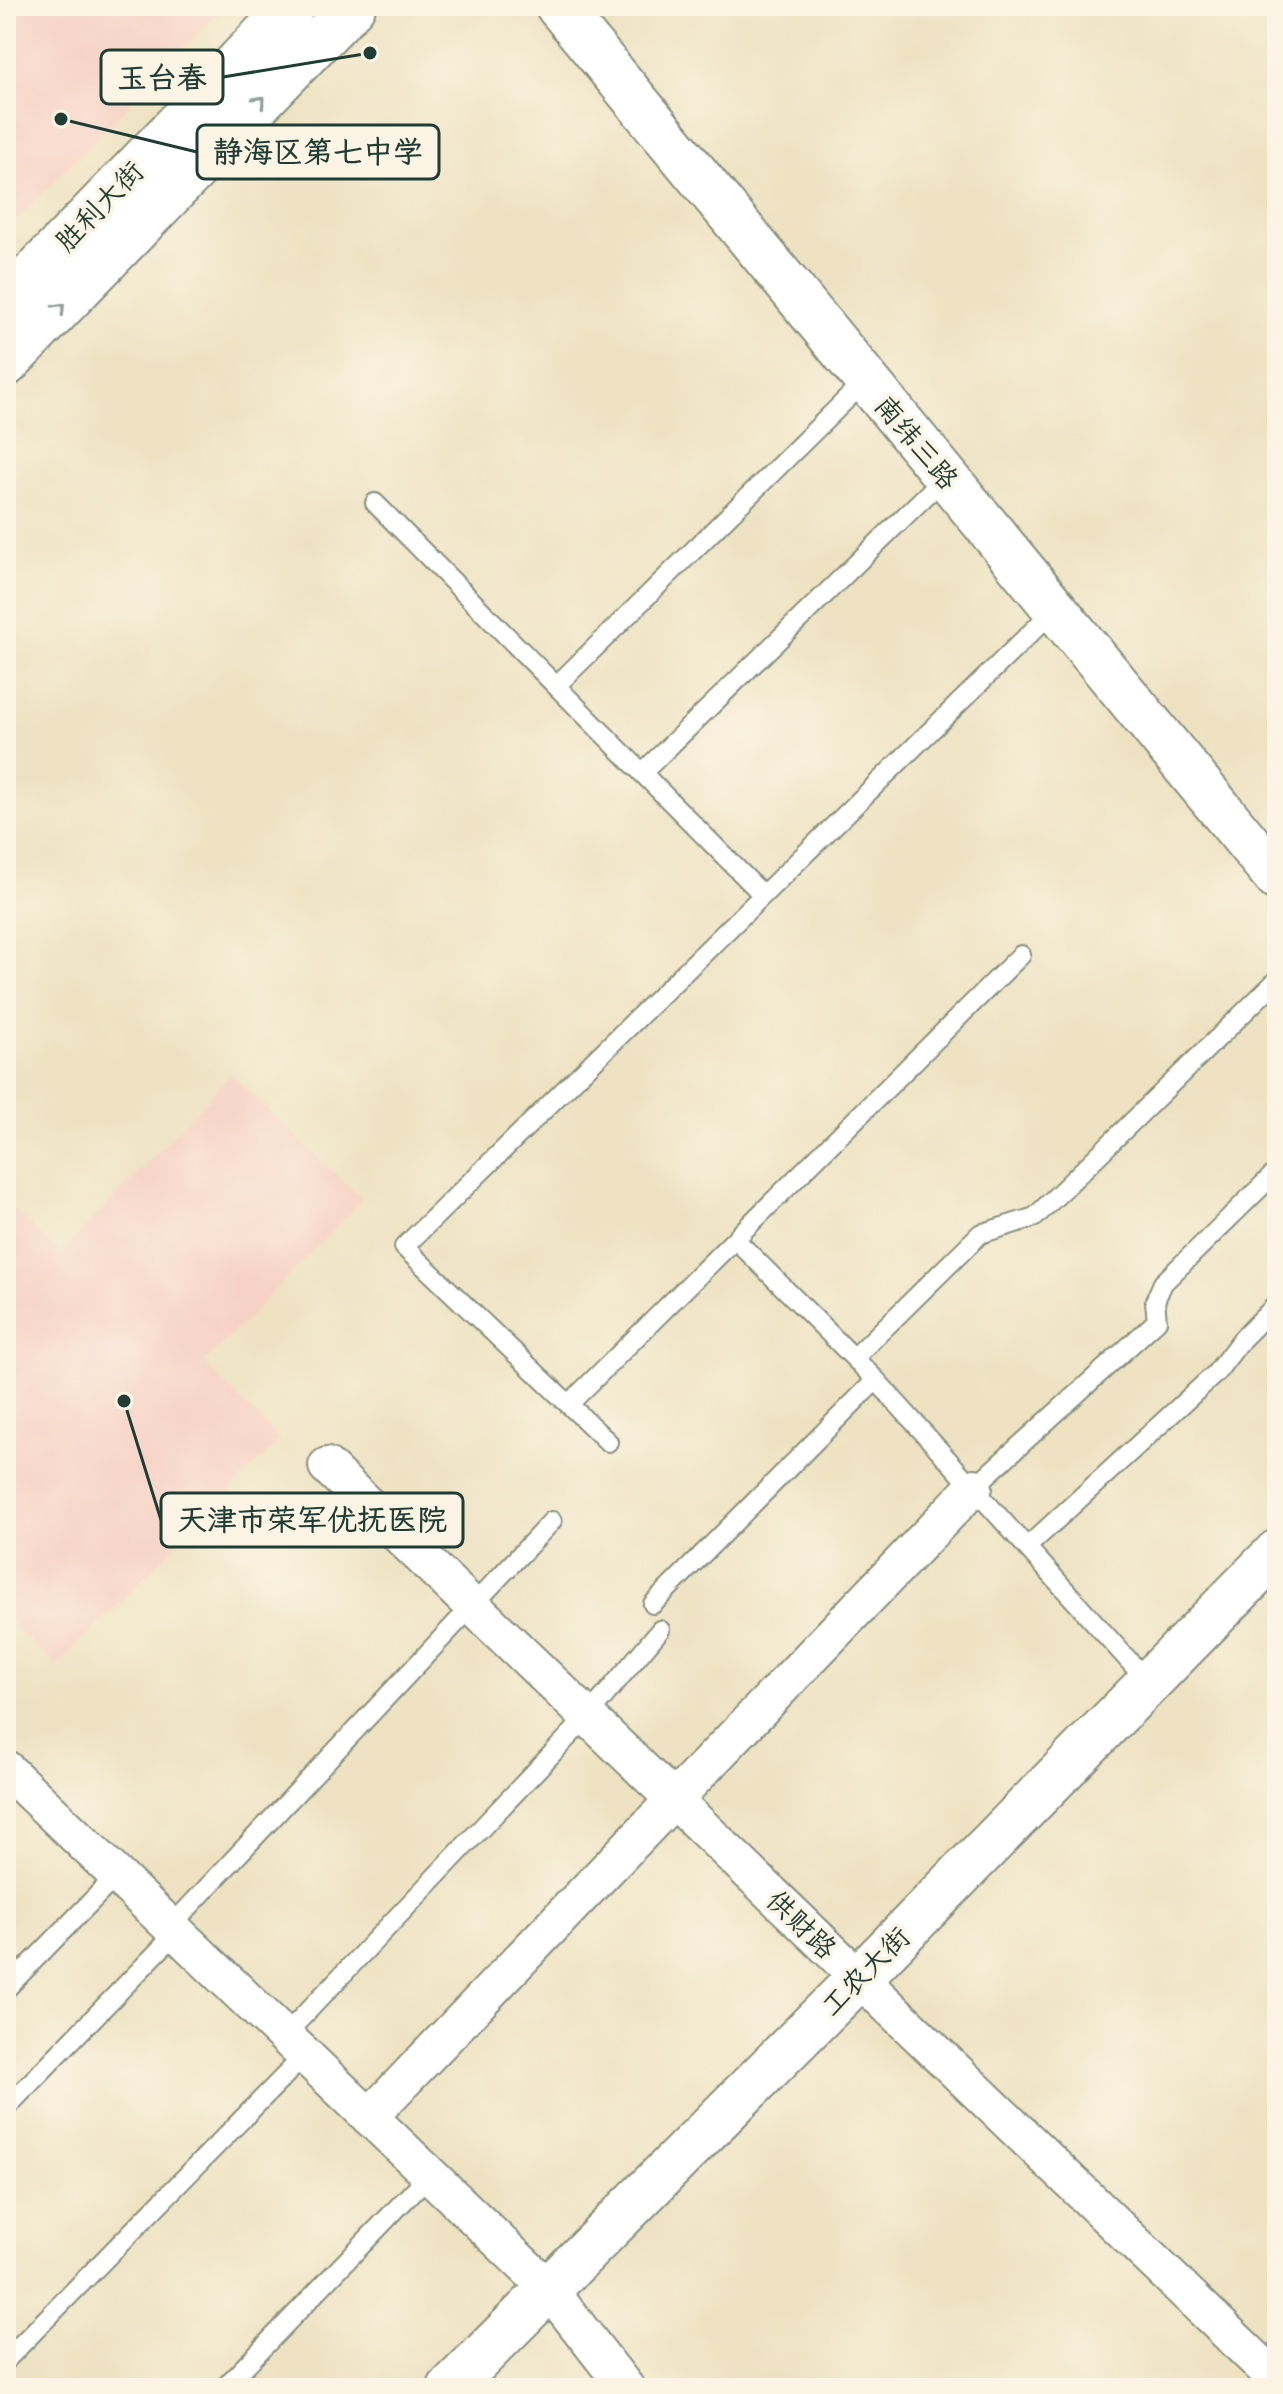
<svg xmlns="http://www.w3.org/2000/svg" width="1283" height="2394" viewBox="0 0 1283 2394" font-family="Mali,'LXGW WenKai TC',sans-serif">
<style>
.built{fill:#f6d1c5}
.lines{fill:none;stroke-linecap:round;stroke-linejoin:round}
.lane-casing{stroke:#86907b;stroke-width:22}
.street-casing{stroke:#86907b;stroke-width:40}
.secondary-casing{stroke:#86907b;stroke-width:48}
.lane{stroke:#fff;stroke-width:18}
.street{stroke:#fff;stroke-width:36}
.secondary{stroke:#fff;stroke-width:44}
.oneway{stroke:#8f9e9a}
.labels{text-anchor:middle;stroke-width:7;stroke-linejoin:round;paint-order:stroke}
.street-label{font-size:28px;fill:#1f3d34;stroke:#fcf5e5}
.leader{fill:none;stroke:#1f3d34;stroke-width:3}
.callout-dot{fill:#1f3d34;stroke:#fcf5e5;stroke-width:3}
.callout{fill:#fcf5e5;stroke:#1f3d34;stroke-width:3}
.callout-label{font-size:30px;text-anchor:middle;font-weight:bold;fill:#1f3d34}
</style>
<rect width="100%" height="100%" fill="#fcf5e5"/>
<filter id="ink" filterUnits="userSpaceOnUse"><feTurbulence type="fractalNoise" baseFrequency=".0125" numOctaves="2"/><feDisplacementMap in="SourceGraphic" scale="16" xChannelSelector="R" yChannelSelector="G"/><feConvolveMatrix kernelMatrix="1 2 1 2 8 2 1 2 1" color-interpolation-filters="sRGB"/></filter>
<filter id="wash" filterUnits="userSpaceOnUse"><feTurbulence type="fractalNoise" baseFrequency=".006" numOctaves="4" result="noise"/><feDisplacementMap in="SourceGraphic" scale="32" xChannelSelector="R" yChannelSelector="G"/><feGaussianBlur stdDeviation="1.8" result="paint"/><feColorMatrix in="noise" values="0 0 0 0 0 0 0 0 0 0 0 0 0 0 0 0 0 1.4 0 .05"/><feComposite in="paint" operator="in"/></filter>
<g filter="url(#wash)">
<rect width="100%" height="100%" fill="#eee2c2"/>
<!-- built -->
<path class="built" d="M 6,6 L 225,6 L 6,231 Z
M 231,1074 L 362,1200 L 204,1363 L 280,1440 L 56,1667 L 6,1618 L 6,1202 L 61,1254 Z"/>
</g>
<g filter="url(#ink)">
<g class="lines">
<defs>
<path id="lane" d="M 375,503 L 763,895
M 556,686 L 866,380
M 642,773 L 946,476
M 736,1240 L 876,1380 L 1149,1683
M 854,1358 L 980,1234 L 1035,1217 L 1277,980
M 569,1404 L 1021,955
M 608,1442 L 404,1247 L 1055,609
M 974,1487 L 1157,1321 L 1155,1301 L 1163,1283 L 1277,1171
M 1027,1547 L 1216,1373 L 1242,1339 L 1277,1304
M 653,1604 L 876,1380
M 171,1926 L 552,1521
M 6,1989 L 117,1875
M 285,2035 L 587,1717 L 660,1630
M 6,2108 L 177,1932
M 6,2360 L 305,2055
M 224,2388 L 429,2175"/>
<path id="street" d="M 327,1466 L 1277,2380
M 6,1769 L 548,2288 L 626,2388
M 369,2117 L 974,1487"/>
<path id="secondary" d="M 558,6 L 1277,878
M 6,302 L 292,6
M 6,364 L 353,6
M 450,2388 L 859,1978 L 1277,1552"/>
</defs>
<!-- lane casing -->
<use href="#lane" class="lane-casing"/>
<!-- street casing -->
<use href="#street" class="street-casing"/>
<!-- secondary casing -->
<use href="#secondary" class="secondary-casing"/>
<!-- lane -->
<use href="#lane" class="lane"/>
<!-- street -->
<use href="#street" class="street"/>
<!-- secondary -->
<use href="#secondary" class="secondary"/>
</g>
<!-- one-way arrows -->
<defs><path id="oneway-chevron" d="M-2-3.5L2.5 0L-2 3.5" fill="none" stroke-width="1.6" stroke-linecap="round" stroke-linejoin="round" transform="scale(2)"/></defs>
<g class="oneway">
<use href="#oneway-chevron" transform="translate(260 101) rotate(-46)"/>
<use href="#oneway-chevron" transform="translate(60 308) rotate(-46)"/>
</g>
</g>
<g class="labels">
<!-- street labels -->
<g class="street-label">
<text transform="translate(99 206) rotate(-46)" y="10">胜利大街</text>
<text transform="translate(917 442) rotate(50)" y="10">南纬三路</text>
<text transform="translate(802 1924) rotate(44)" y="10">供财路</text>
<text transform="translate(865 1971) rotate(-45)" y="10">工农大街</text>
</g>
</g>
<!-- callouts -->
<path class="leader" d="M370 53L223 77M61 119L197 152M124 1401L161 1520"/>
<g class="callout-dot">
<circle cx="370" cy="53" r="8"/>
<circle cx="61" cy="119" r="8"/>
<circle cx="124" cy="1401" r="8"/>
</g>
<g class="callout">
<rect x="101" y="50" width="122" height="54" rx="8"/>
<rect x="197" y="125" width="242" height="54" rx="8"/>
<rect x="161" y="1493" width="302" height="54" rx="8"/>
</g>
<g class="callout-label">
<text x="162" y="88">玉台春</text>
<text x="318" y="162">静海区第七中学</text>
<text x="312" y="1530">天津市荣军优抚医院</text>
</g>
<!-- margin -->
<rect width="1283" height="2394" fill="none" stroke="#fcf5e5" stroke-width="32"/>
</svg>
